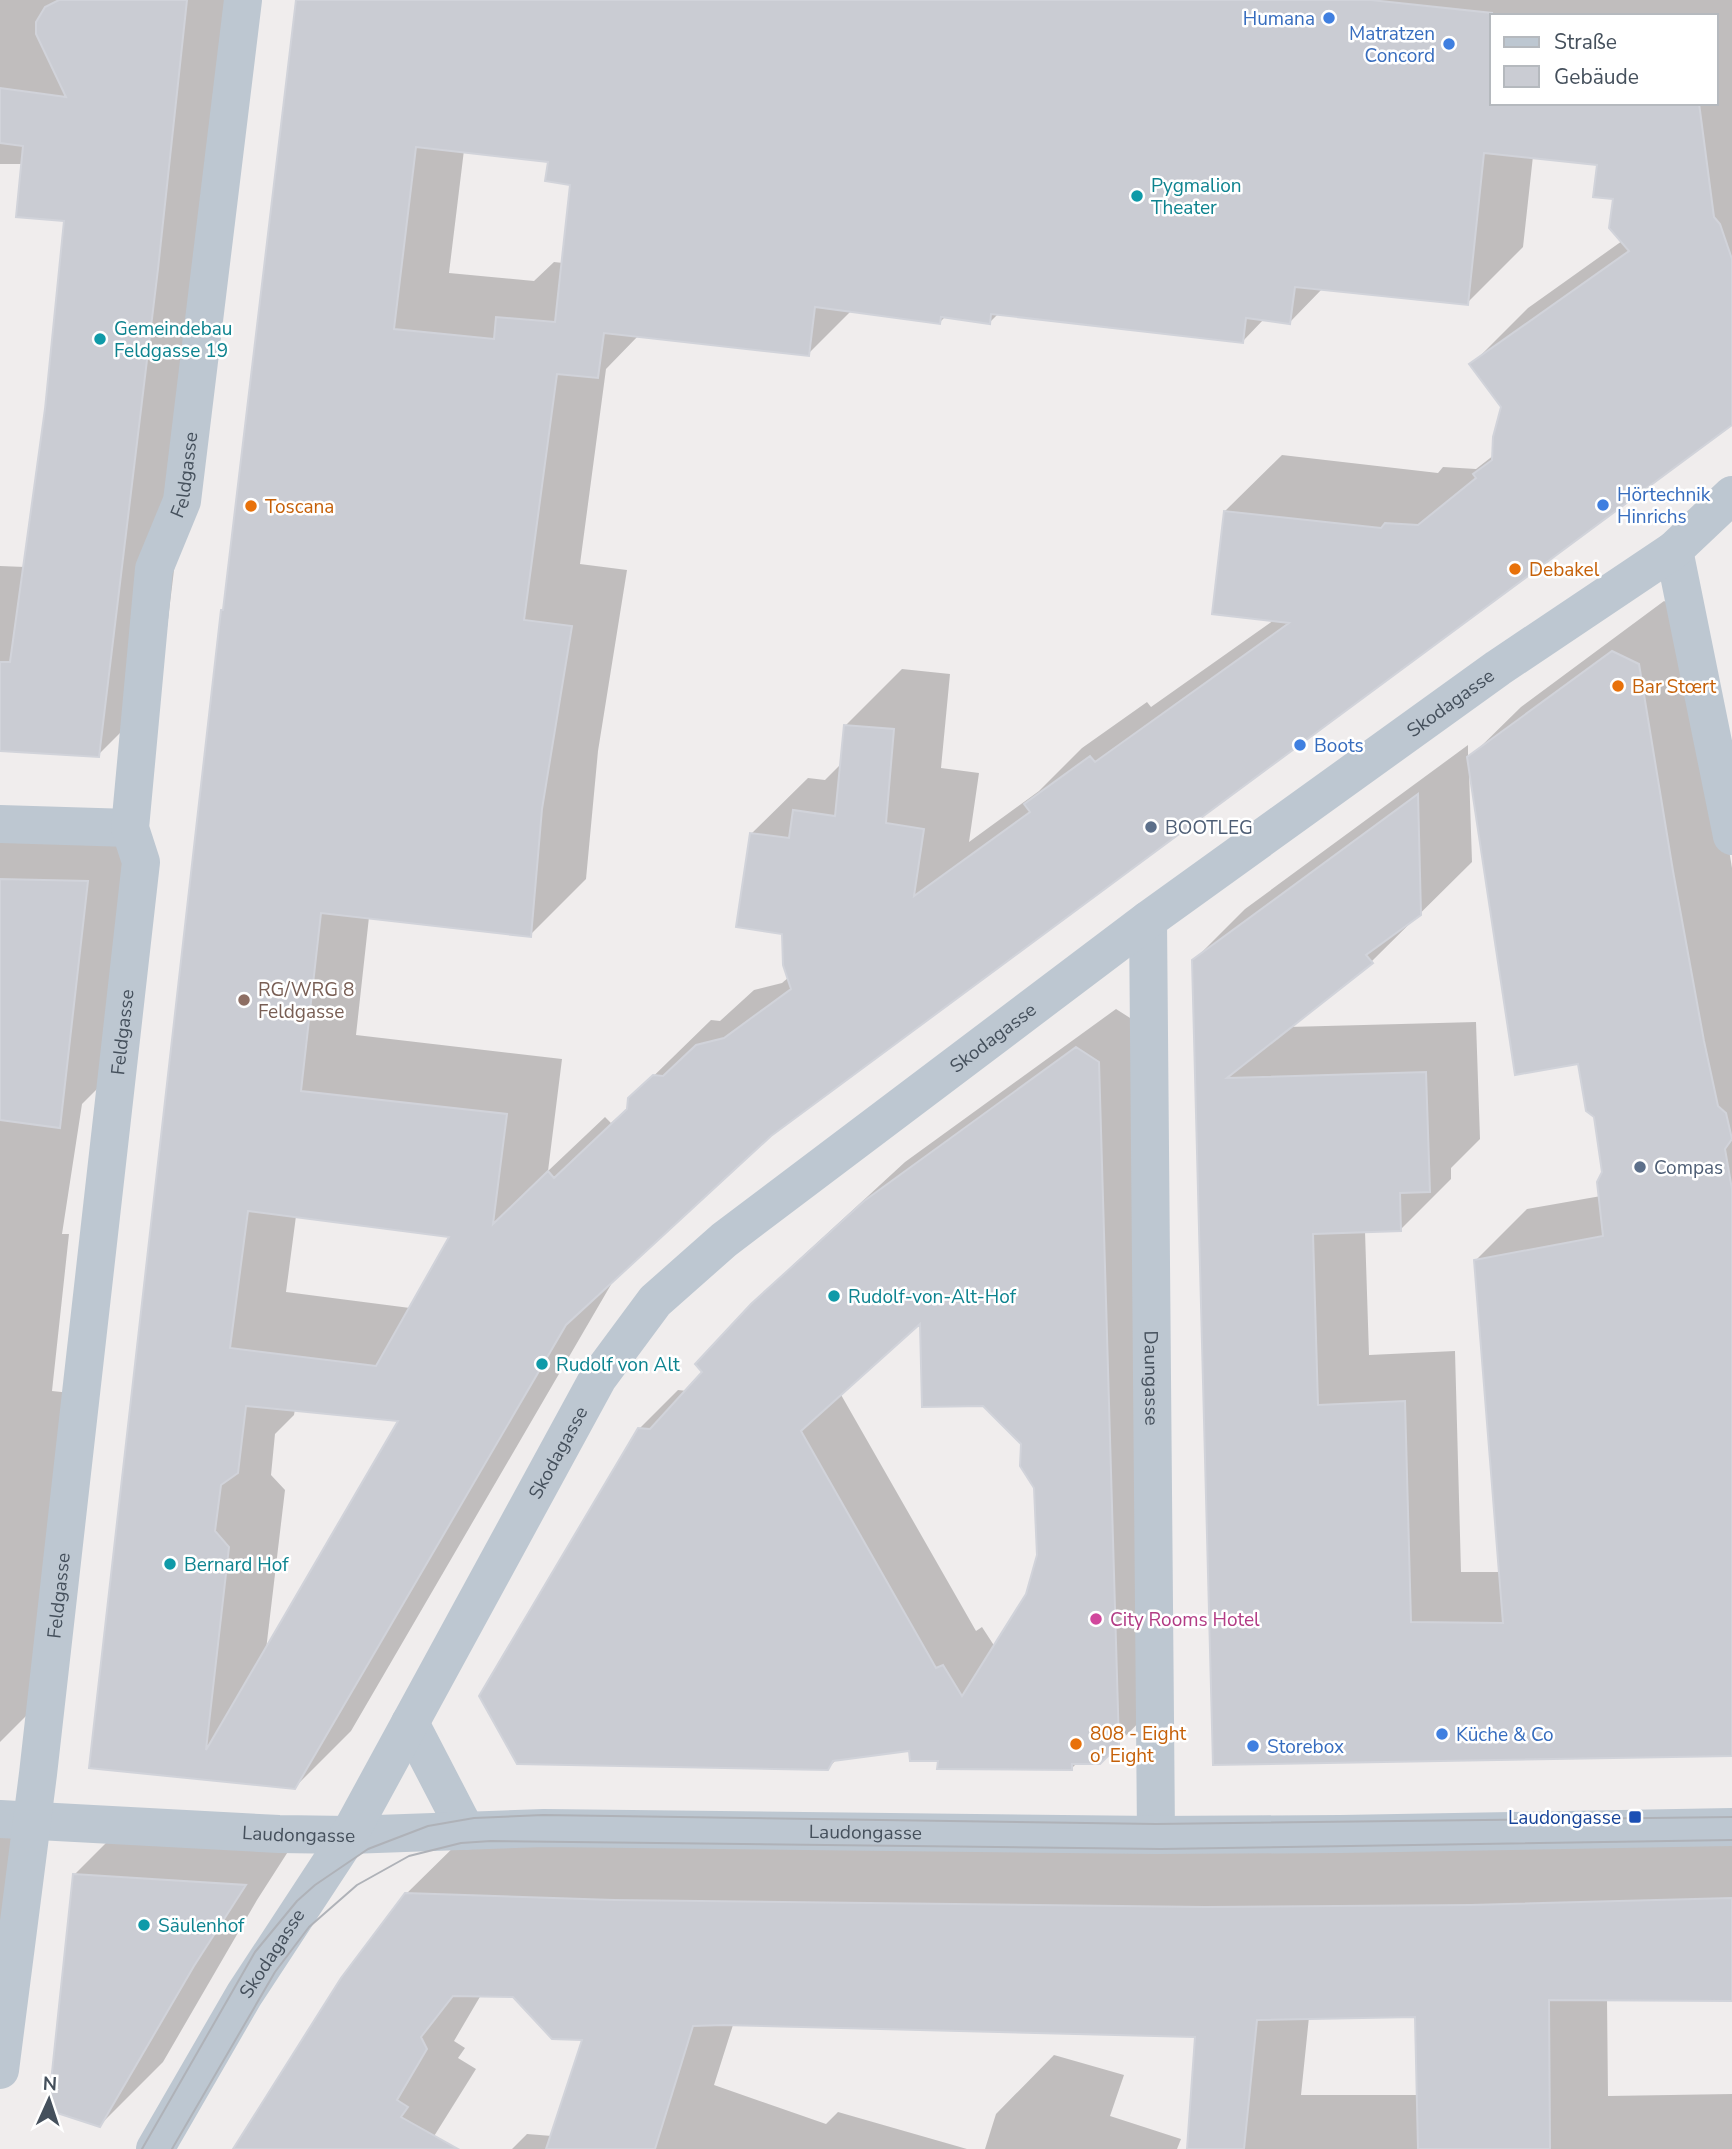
<svg xmlns="http://www.w3.org/2000/svg" width="1732" height="2149" viewBox="0 0 1732 2149" font-family="'Nunito Sans',sans-serif">
<style>
.shadow{fill:#0003;fill-rule:evenodd}
.building{fill:#caccd3;stroke:#d1d3da;stroke-width:2;fill-rule:evenodd}
.lines{fill:none;stroke-linecap:round;stroke-linejoin:round}
.minor{stroke:#bdc7d1;stroke-width:38}
.tram{stroke:#afb2b8;stroke-width:2}
.shop-dot{fill:#3f7fe0;stroke:#fff;stroke-width:2.5}
.culture-dot{fill:#0f9aa8;stroke:#fff;stroke-width:2.5}
.food-dot{fill:#e8710a;stroke:#fff;stroke-width:2.5}
.service-dot{fill:#5c6f8a;stroke:#fff;stroke-width:2.5}
.education-dot{fill:#8d6e63;stroke:#fff;stroke-width:2.5}
.hotel-dot{fill:#d1479c;stroke:#fff;stroke-width:2.5}
.transit-dot{fill:#1a4fb4;stroke:#fff;stroke-width:2.5}
.labels{text-anchor:middle;stroke-width:5;stroke-linejoin:round;paint-order:stroke}
.shop-label{font-size:19px;fill:#366cbe;stroke:#fff;text-anchor:start}
.culture-label{font-size:19px;fill:#0d838f;stroke:#fff;text-anchor:start}
.street-label{font-size:19px;fill:#45505c;stroke:#fff}
.food-label{font-size:19px;fill:#c56008;stroke:#fff;text-anchor:start}
.service-label{font-size:19px;fill:#4e5e75;stroke:#fff;text-anchor:start}
.education-label{font-size:19px;fill:#785e54;stroke:#fff;text-anchor:start}
.hotel-label{font-size:19px;fill:#b23c85;stroke:#fff;text-anchor:start}
.transit-label{font-size:19px;fill:#164399;stroke:#fff;text-anchor:end}
</style>
<rect width="100%" height="100%" fill="#f0eded"/>
<!-- shadow -->
<path class="shadow" d="M 0,0 L 240,0 L 218,207 L 159,694 L 98,755 L 0,750 L 0,566 L 25,567 L 46,409 L 66,220 L 23,164 L 0,164 Z
M 297,0 L 1732,0 L 1732,422 L 770,1134 L 616,1276 L 351,1731 L 295,1787 L 91,1766 ZM 1492,16 L 1716,16 L 1716,103 L 1492,103 ZM 464,150 L 550,160 L 572,183 L 563,263 L 554,262 L 534,281 L 449,273 ZM 1533,156 L 1599,163 L 1615,198 L 1622,241 L 1528,308 L 1472,364 L 1503,407 L 1494,455 L 1476,469 L 1443,467 L 1438,473 L 1282,455 L 1225,511 L 1274,620 L 1151,707 L 1147,702 L 1082,748 L 1039,791 L 969,842 L 979,773 L 941,768 L 950,674 L 902,669 L 845,726 L 842,763 L 825,780 L 808,778 L 751,834 L 784,933 L 789,977 L 782,983 L 754,990 L 720,1021 L 711,1020 L 630,1099 L 629,1107 L 611,1123 L 605,1117 L 548,1171 L 562,1059 L 356,1035 L 369,917 L 530,935 L 586,879 L 598,751 L 627,570 L 580,564 L 606,369 L 639,335 L 808,354 L 852,310 L 940,322 L 946,316 L 990,322 L 999,313 L 1243,341 L 1264,319 L 1290,322 L 1323,288 L 1467,303 L 1523,247 ZM 296,1216 L 451,1235 L 410,1308 L 286,1292 ZM 295,1409 L 401,1419 L 266,1650 L 285,1490 L 271,1475 L 275,1434 L 294,1415 Z
M 1664,601 L 1690,614 L 1732,868 L 1732,1754 L 1214,1763 L 1194,960 L 1245,909 L 1468,745 L 1468,759 L 1521,707 ZM 1469,771 L 1471,771 L 1580,1062 L 1596,1116 L 1604,1172 L 1601,1196 L 1527,1209 L 1476,1260 L 1501,1572 L 1461,1572 L 1455,1351 L 1369,1355 L 1365,1231 L 1400,1230 L 1451,1179 L 1451,1168 L 1480,1139 L 1476,1022 L 1288,1027 L 1372,961 L 1472,862 Z
M 0,829 L 137,833 L 109,1077 L 82,1104 L 62,1234 L 69,1234 L 52,1391 L 71,1393 L 35,1707 L 0,1742 Z
M 1116,1009 L 1138,1023 L 1157,1704 L 1099,1763 L 1078,1762 L 1071,1769 L 940,1760 L 911,1749 L 838,1758 L 827,1769 L 639,1429 L 678,1390 L 687,1391 L 705,1372 L 753,1305 L 793,1265 L 905,1162 ZM 921,1320 L 1023,1443 L 1036,1487 L 1039,1555 L 1028,1595 L 995,1647 L 982,1627 L 976,1631 L 840,1393 Z
M 0,1810 L 28,1829 L 0,2082 Z
M 138,1811 L 307,1822 L 257,1900 L 163,2062 L 100,2125 L 74,1875 Z
M 465,1836 L 1732,1842 L 1732,1999 L 1607,1998 L 1608,2096 L 1732,2094 L 1732,2149 L 1189,2149 L 1199,2023 L 733,2025 L 714,2085 L 826,2124 L 838,2112 L 967,2149 L 512,2149 L 527,2134 L 552,2136 L 584,2038 L 553,1948 L 481,1995 L 454,2041 L 465,2048 L 458,2058 L 476,2069 L 426,2149 L 235,2149 L 406,1894 ZM 1417,2015 L 1419,2095 L 1301,2095 L 1309,2017 Z
M 1054,2055 L 1124,2075 L 1110,2116 L 1181,2139 L 1177,2149 L 985,2149 L 996,2114 Z"/>
<!-- building -->
<path class="building" d="M 59,0 L 187,0 L 158,269 L 99,757 L 0,751 L 0,662 L 10,662 L 45,409 L 64,221 L 16,217 L 23,146 L 0,143 L 0,88 L 66,97 L 36,34 L 36,22 L 45,7 Z
M 296,0 L 1371,0 L 1492,13 L 1492,103 L 1699,103 L 1714,217 L 1720,224 L 1732,259 L 1732,425 L 771,1136 L 566,1325 L 295,1789 L 89,1768 L 221,610 L 223,610 ZM 416,147 L 548,162 L 545,181 L 570,185 L 555,322 L 496,317 L 494,339 L 394,329 ZM 1484,153 L 1597,165 L 1593,197 L 1613,199 L 1609,228 L 1629,251 L 1469,364 L 1501,407 L 1493,437 L 1492,460 L 1473,474 L 1476,478 L 1418,525 L 1385,523 L 1381,528 L 1224,511 L 1212,614 L 1289,623 L 1095,762 L 1090,756 L 1024,804 L 1030,812 L 914,896 L 924,829 L 886,823 L 894,729 L 844,725 L 835,816 L 793,810 L 789,838 L 750,833 L 736,927 L 782,934 L 783,965 L 791,989 L 724,1038 L 696,1045 L 663,1076 L 653,1075 L 628,1098 L 627,1109 L 554,1178 L 548,1171 L 493,1224 L 507,1114 L 301,1091 L 321,913 L 531,937 L 542,809 L 572,626 L 524,620 L 557,374 L 598,378 L 604,333 L 809,356 L 815,307 L 940,324 L 941,317 L 990,324 L 991,314 L 1243,343 L 1246,318 L 1290,324 L 1295,287 L 1468,305 ZM 248,1211 L 449,1237 L 376,1366 L 230,1348 ZM 246,1406 L 398,1421 L 206,1750 L 229,1547 L 215,1531 L 221,1485 L 238,1473 Z
M 1612,651 L 1639,664 L 1673,871 L 1704,1041 L 1718,1106 L 1726,1113 L 1732,1139 L 1725,1149 L 1732,1189 L 1732,1756 L 1213,1765 L 1192,960 L 1418,794 L 1421,915 L 1366,955 L 1373,963 L 1227,1078 L 1426,1072 L 1430,1192 L 1400,1193 L 1401,1231 L 1313,1234 L 1318,1405 L 1405,1401 L 1411,1622 L 1503,1623 L 1474,1260 L 1603,1236 L 1597,1182 L 1602,1172 L 1594,1117 L 1586,1111 L 1578,1064 L 1515,1075 L 1467,757 Z
M 0,879 L 88,881 L 60,1128 L 0,1120 Z
M 1076,1047 L 1099,1062 L 1119,1745 L 1100,1764 L 1072,1764 L 1072,1770 L 937,1769 L 938,1761 L 910,1761 L 909,1751 L 833,1761 L 828,1770 L 517,1764 L 479,1696 L 638,1428 L 650,1429 L 702,1372 L 695,1364 L 751,1304 L 864,1201 ZM 920,1324 L 922,1407 L 983,1406 L 1021,1444 L 1020,1466 L 1034,1488 L 1037,1555 L 1026,1594 L 962,1696 L 943,1665 L 936,1668 L 801,1431 Z
M 73,1874 L 246,1885 L 194,1966 L 100,2127 L 48,2110 Z
M 405,1893 L 614,1900 L 1205,1907 L 1471,1905 L 1732,1898 L 1732,2001 L 1549,2000 L 1550,2149 L 1418,2149 L 1415,2017 L 1257,2020 L 1244,2149 L 1187,2149 L 1195,2037 L 724,2025 L 693,2026 L 655,2149 L 546,2149 L 582,2040 L 552,2039 L 513,1997 L 453,1996 L 421,2037 L 427,2049 L 397,2100 L 408,2107 L 401,2117 L 458,2149 L 233,2149 L 341,1978 Z"/>
<g class="lines">
<!-- minor -->
<g class="minor">
<path d="M 1674,550 L 1732,836"/>
<path d="M 0,824 L 130,828"/>
<path id="s1" d="M 1148,920 L 1156,1835"/>
<path d="M 410,1723 L 466,1831"/>
<path id="s2" d="M 0,1819 L 279,1834 L 349,1835 L 544,1828 L 1156,1835 L 1340,1834 L 1732,1827"/>
<path id="s3" d="M 0,2070 L 38,1774 L 141,862 L 130,828 L 154,569 L 182,501 L 243,0"/>
<path id="s4" d="M 155,2149 L 244,1995 L 349,1835 L 598,1378 L 655,1301 L 724,1240 L 1148,920 L 1498,668 L 1674,550 L 1732,495"/>
</g>
<!-- tram -->
<path class="tram" d="M 142,2149 L 255,1952 L 297,1901 L 315,1885 L 368,1849 L 428,1826 L 474,1818 L 543,1815 L 1156,1824 L 1732,1817
M 172,2149 L 275,1972 L 309,1927 L 357,1885 L 409,1856 L 461,1843 L 491,1841 L 1161,1849 L 1732,1840"/>
</g>
<!-- markers -->
<g class="shop-dot">
<circle cx="1329" cy="18" r="7"/>
<circle cx="1449" cy="44" r="7"/>
<circle cx="1603" cy="505" r="7"/>
<circle cx="1300" cy="745" r="7"/>
<circle cx="1442" cy="1734" r="7"/>
<circle cx="1253" cy="1746" r="7"/>
</g>
<g class="culture-dot">
<circle cx="1137" cy="196" r="7"/>
<circle cx="100" cy="339" r="7"/>
<circle cx="834" cy="1296" r="7"/>
<circle cx="542" cy="1364" r="7"/>
<circle cx="170" cy="1564" r="7"/>
<circle cx="144" cy="1925" r="7"/>
</g>
<g class="food-dot">
<circle cx="251" cy="506" r="7"/>
<circle cx="1515" cy="569" r="7"/>
<circle cx="1618" cy="686" r="7"/>
<circle cx="1076" cy="1744" r="7"/>
</g>
<g class="service-dot">
<circle cx="1151" cy="827" r="7"/>
<circle cx="1640" cy="1167" r="7"/>
</g>
<circle class="education-dot" cx="244" cy="1000" r="7"/>
<circle class="hotel-dot" cx="1096" cy="1619" r="7"/>
<rect class="transit-dot" x="1628" y="1810" width="14" height="14" rx="3.5"/>
<g class="labels">
<!-- shop labels -->
<g class="shop-label">
<text x="1315" y="25" text-anchor="end">Humana</text>
<text x="1435" y="40" text-anchor="end">Matratzen<tspan x="1435" dy="22">Concord</tspan></text>
<text x="1617" y="501">Hörtechnik<tspan x="1617" dy="22">Hinrichs</tspan></text>
<text x="1314" y="752">Boots</text>
<text x="1456" y="1741">Küche &amp; Co</text>
<text x="1267" y="1753">Storebox</text>
</g>
<!-- culture labels -->
<g class="culture-label">
<text x="1151" y="192">Pygmalion<tspan x="1151" dy="22">Theater</tspan></text>
<text x="114" y="335">Gemeindebau<tspan x="114" dy="22">Feldgasse 19</tspan></text>
<text x="848" y="1303">Rudolf-von-Alt-Hof</text>
<text x="556" y="1371">Rudolf von Alt</text>
<text x="184" y="1571">Bernard Hof</text>
<text x="158" y="1932">Säulenhof</text>
</g>
<!-- street labels -->
<g class="street-label">
<text dy="7" stroke="none"><textPath href="#s3" startOffset="1612">Feldgasse</textPath></text>
<text dy="7" stroke="none"><textPath href="#s4" startOffset="1981">Skodagasse</textPath></text>
<text dy="7" stroke="none"><textPath href="#s3" startOffset="1045">Feldgasse</textPath></text>
<text dy="7" stroke="none"><textPath href="#s4" startOffset="1414">Skodagasse</textPath></text>
<text dy="7" stroke="none"><textPath href="#s1" startOffset="458">Daungasse</textPath></text>
<text dy="7" stroke="none"><textPath href="#s4" startOffset="805">Skodagasse</textPath></text>
<text dy="7" stroke="none"><textPath href="#s3" startOffset="478">Feldgasse</textPath></text>
<text dy="7" stroke="none"><textPath href="#s2" startOffset="866">Laudongasse</textPath></text>
<text dy="7" stroke="none"><textPath href="#s2" startOffset="299">Laudongasse</textPath></text>
<text dy="7" stroke="none"><textPath href="#s4" startOffset="228">Skodagasse</textPath></text>
</g>
<!-- food labels -->
<g class="food-label">
<text x="265" y="513">Toscana</text>
<text x="1529" y="576">Debakel</text>
<text x="1632" y="693">Bar Stœrt</text>
<text x="1090" y="1740">808 - Eight<tspan x="1090" dy="22">o' Eight</tspan></text>
</g>
<!-- service labels -->
<g class="service-label">
<text x="1165" y="834">BOOTLEG</text>
<text x="1654" y="1174">Compas</text>
</g>
<!-- education labels -->
<g class="education-label">
<text x="258" y="996">RG/WRG 8<tspan x="258" dy="22">Feldgasse</tspan></text>
</g>
<!-- hotel labels -->
<g class="hotel-label">
<text x="1110" y="1626">City Rooms Hotel</text>
</g>
<!-- transit labels -->
<g class="transit-label">
<text x="1621" y="1824">Laudongasse</text>
</g>
</g>
<!-- legend -->
<rect x="1490" y="14" width="228" height="91" fill="#ffffff" stroke="#b5b9be" stroke-width="2"/>
<rect x="1504" y="37" width="35" height="10" fill="#bdc7d1" stroke="#b5b9be" stroke-width="2"/>
<text x="1554" y="49" font-size="21" fill="#45505c">Straße</text>
<rect x="1504" y="66" width="35" height="21" fill="#caccd3" stroke="#b5b9be" stroke-width="2"/>
<text x="1554" y="84" font-size="21" fill="#45505c">Gebäude</text>
<!-- north arrow -->
<g transform="translate(49 2100) rotate(3)" stroke="#ffffff" stroke-width="5" paint-order="stroke">
<path d="M0-5L12 26L0 18L-12 26Z" fill="#45505c"/>
<text y="-10" font-size="19" font-weight="bold" text-anchor="middle" fill="#45505c">N</text>
</g>
</svg>
